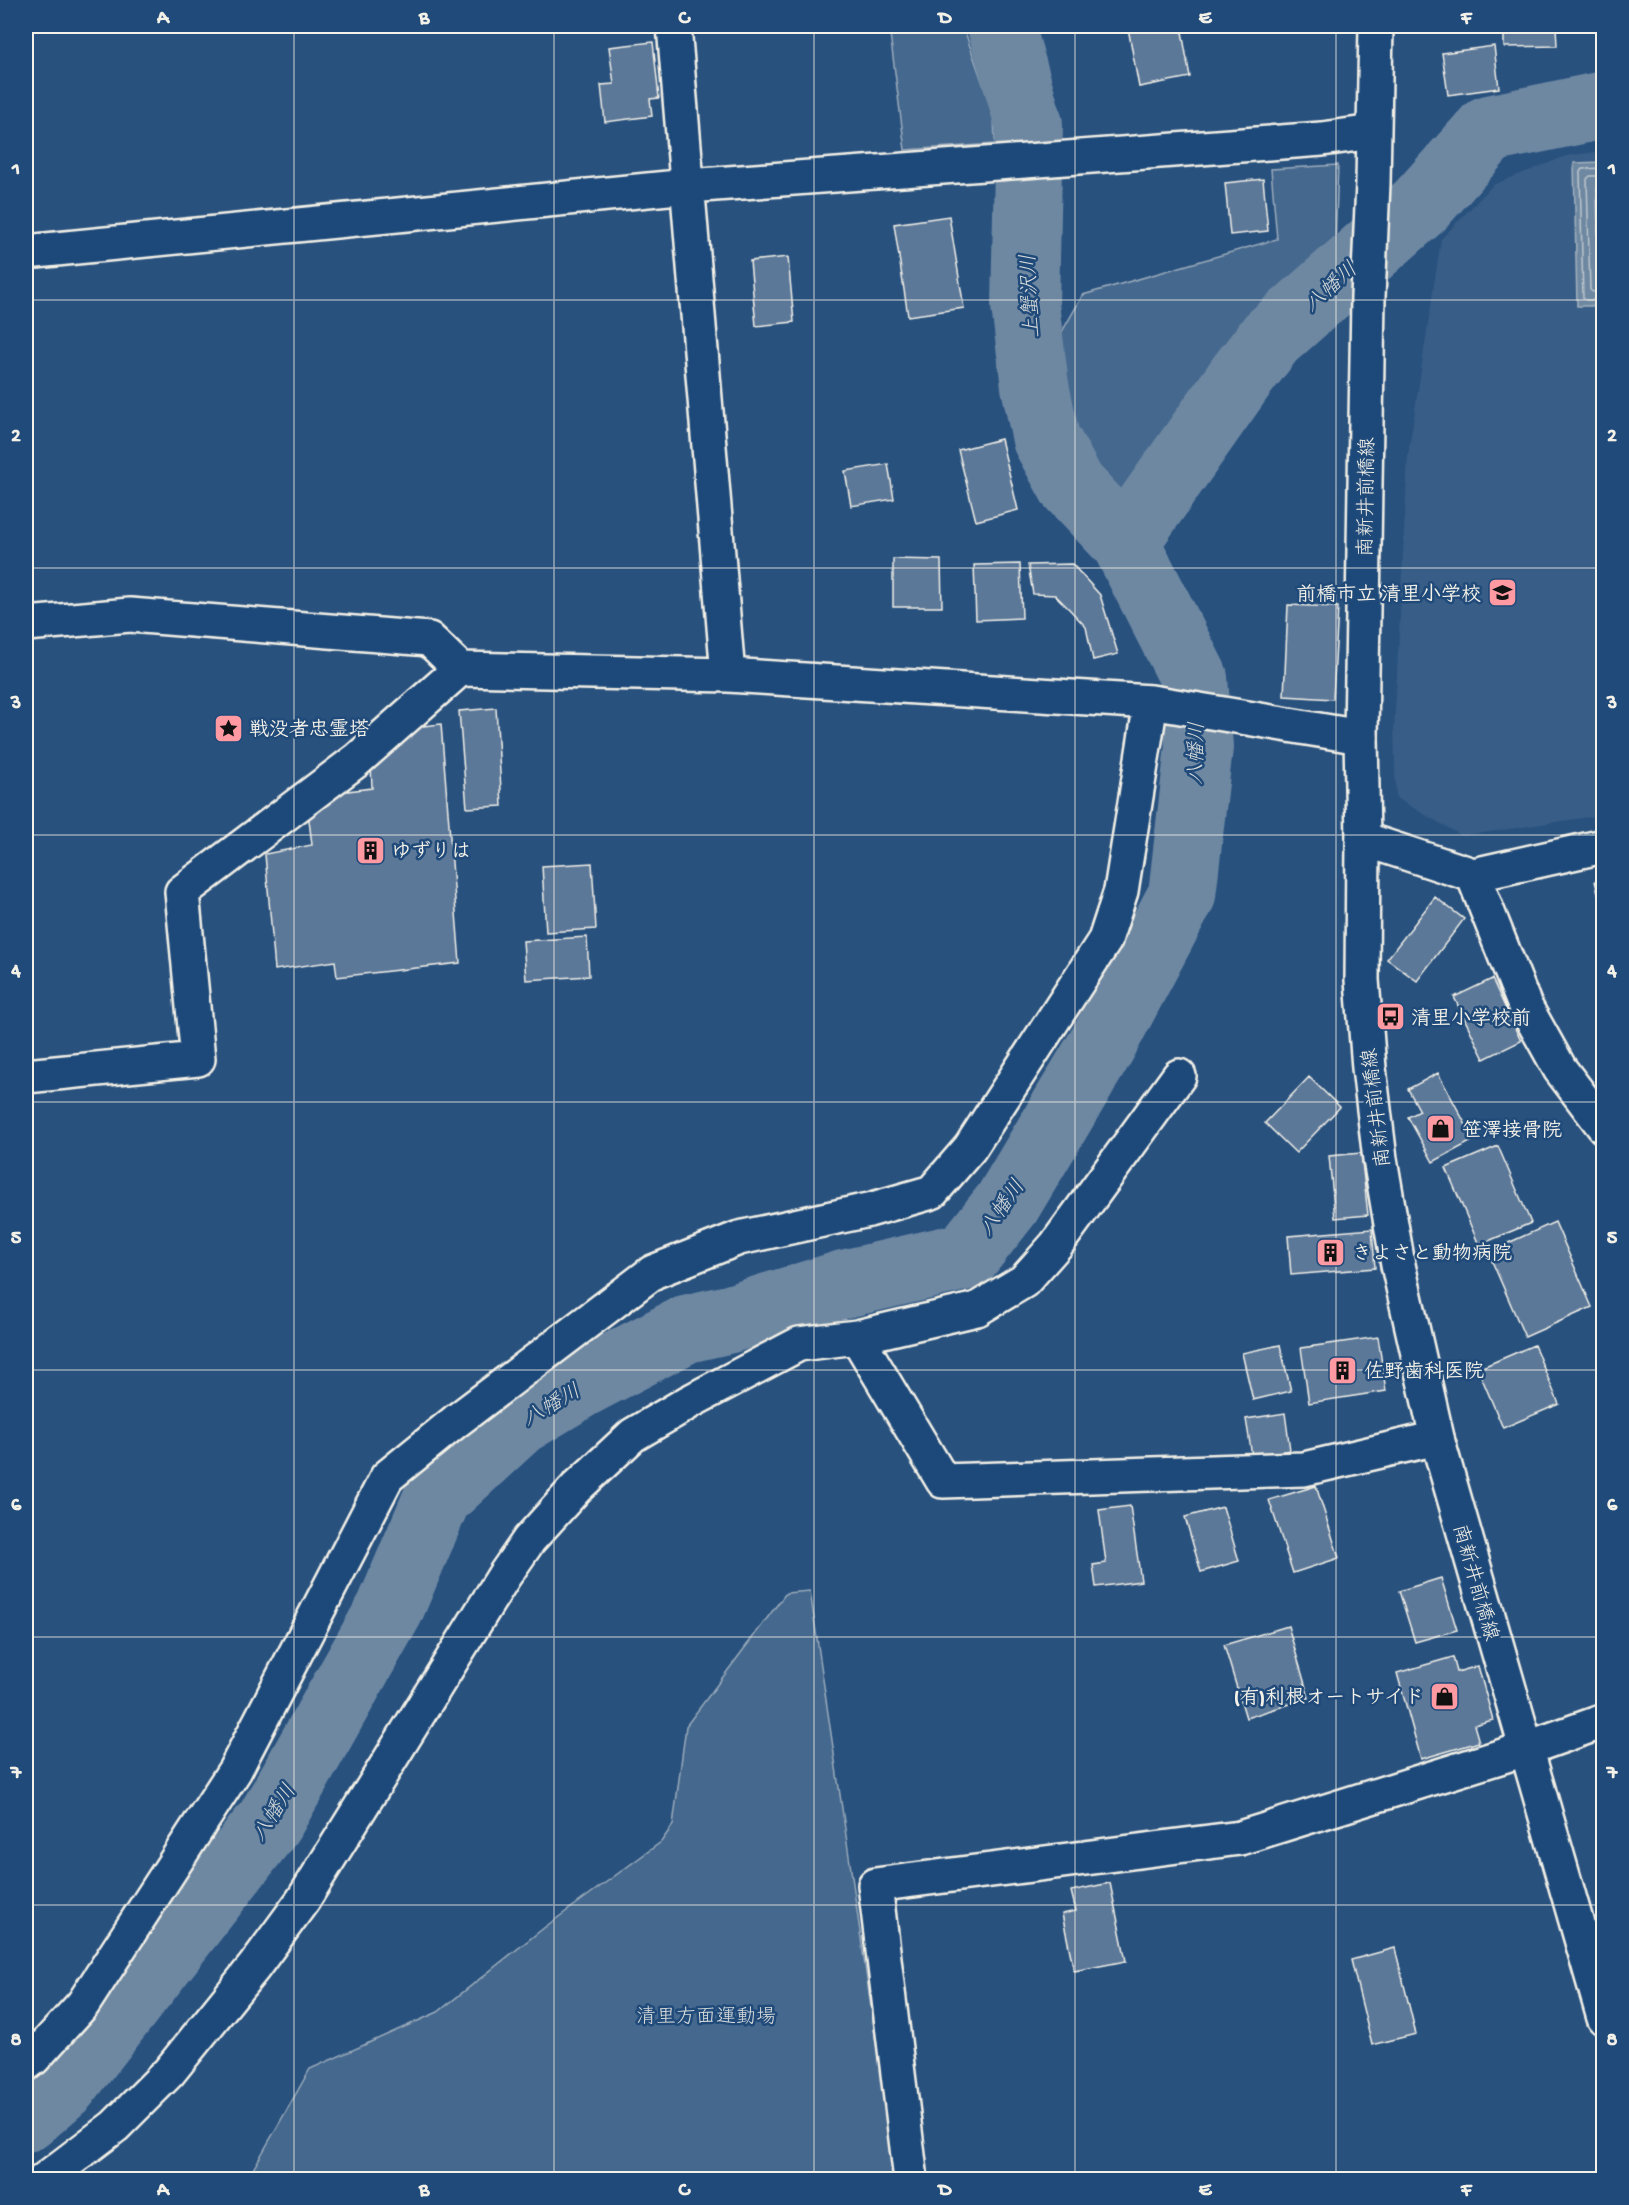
<svg xmlns="http://www.w3.org/2000/svg" width="1629" height="2205" viewBox="0 0 1629 2205" font-family="'Gochi Hand','Klee One',sans-serif">
<style>
.built{fill:#375d86}
.green{fill:#45688e;stroke:#9cacbb;stroke-width:1.5}
.water{fill:#6e88a2;stroke:#a4b2be;stroke-width:1.5}
.lines{fill:none;stroke-linecap:round;stroke-linejoin:round}
.shore{stroke:#bec7cc;stroke-width:1.5}
.river{stroke:#6e88a2;stroke-width:68}
.building{fill:#5b7899;stroke:#f4f1e8;stroke-width:1.5}
.minor-casing{stroke:#f4f1e8;stroke-width:38}
.major-casing{stroke:#f4f1e8;stroke-width:38}
.minor{stroke:#1f4a7a;stroke-width:33}
.major{stroke:#1f4a7a;stroke-width:33}
.grid{fill:none;stroke:#f4f1e8;stroke-width:1.5;stroke-opacity:0.55}
.labels{text-anchor:middle;stroke-width:5;stroke-linejoin:round;paint-order:stroke}
.street-label{font-size:20px;fill:#f4f1e8;stroke:#1f4a7a}
.poi-label{font-size:20px;font-weight:bold;fill:#f4f1e8;stroke:#1f4a7a;text-anchor:start}
.park-label{font-size:20px;fill:#dadcda;stroke:#1f4a7a}
.water-label{font-size:21px;font-style:italic;fill:#d9dcda;stroke:#1f4a7a}
.neatline{fill:none;stroke:#f4f1e8;stroke-width:2}
.grid-label{font-size:20px;text-anchor:middle;font-weight:bold;fill:#f4f1e8}
</style>
<rect width="100%" height="100%" fill="#28517e"/>
<filter id="ink" filterUnits="userSpaceOnUse"><feTurbulence type="fractalNoise" baseFrequency=".0167" numOctaves="2"/><feDisplacementMap in="SourceGraphic" scale="12" xChannelSelector="R" yChannelSelector="G"/><feConvolveMatrix kernelMatrix="1 2 1 2 8 2 1 2 1" color-interpolation-filters="sRGB"/></filter>
<g filter="url(#ink)">
<!-- built -->
<path class="built" d="M 1603,151 L 1603,815 L 1462,836 L 1396,798 L 1394,731 L 1408,455 L 1441,239 L 1493,185 L 1566,156 Z"/>
<!-- green -->
<path class="green" d="M 889,26 L 963,26 L 994,116 L 995,144 L 905,150 Z
M 1596,26 L 1603,26 L 1604,67 L 1595,68 Z
M 1338,165 L 1335,248 L 1265,316 L 1126,514 L 1071,447 L 1047,358 L 1083,295 L 1277,239 L 1271,169 Z
M 810,1591 C 838,1787 869,1983 896,2179 L 247,2180 L 310,2069 L 438,2012 L 545,1927 L 661,1842 L 673,1825 L 686,1726 L 786,1593 Z"/>
<!-- water -->
<path class="water" d="M 1603,162 L 1603,306 L 1577,306 L 1574,163 Z"/>
<g class="lines">
<!-- shore -->
<path class="shore" d="M 1604,168 L 1582,169 L 1580,172 L 1583,298 L 1586,300 L 1604,300
M 1604,176 L 1590,176 L 1587,179 L 1590,290 L 1593,292 L 1604,292
M 1604,185 L 1599,185 L 1597,188 L 1599,280 L 1604,283"/>
<!-- river -->
<path class="river" d="M 1125,542 L 1241,377 L 1271,338 L 1420,206 L 1489,129 L 1604,105
M 26,2118 L 64,2085 L 270,1821 L 390,1609 L 438,1496 L 518,1422 L 581,1384 L 686,1329 L 730,1319 L 844,1284 L 966,1256 L 1007,1204 L 1102,1045 L 1182,895 L 1199,747 L 1194,678 L 1125,542 L 1072,486 L 1046,439 L 1035,386 L 1025,305 L 1029,124 L 1001,26"/>
</g>
<!-- building -->
<path class="building" d="M 1139,26 L 1181,26 L 1190,77 L 1139,87 L 1128,28 Z
M 1504,26 L 1556,26 L 1557,46 L 1504,47 Z
M 653,42 L 659,98 L 650,99 L 652,116 L 605,122 L 601,85 L 614,84 L 609,47 Z
M 1494,46 L 1499,88 L 1448,95 L 1442,53 Z
M 1263,179 L 1268,231 L 1230,235 L 1225,183 Z
M 949,216 L 964,308 L 908,316 L 894,224 Z
M 788,257 L 794,322 L 756,326 L 750,261 Z
M 1001,439 L 1018,510 L 976,521 L 958,450 Z
M 888,464 L 894,499 L 851,506 L 845,471 Z
M 893,559 L 941,560 L 942,607 L 893,607 Z
M 1020,564 L 1022,618 L 976,620 L 974,565 Z
M 1072,564 L 1100,595 L 1118,654 L 1093,660 L 1086,627 L 1071,611 L 1055,595 L 1033,594 L 1028,565 Z
M 1288,605 L 1338,607 L 1333,699 L 1284,696 Z
M 496,708 L 502,806 L 467,808 L 459,711 Z
M 441,724 L 460,963 L 337,977 L 335,961 L 275,970 L 265,854 L 312,845 L 308,812 L 331,793 L 372,788 L 371,764 L 414,727 Z
M 592,863 L 596,929 L 546,932 L 542,866 Z
M 1604,879 L 1604,915 L 1595,881 Z
M 1435,897 L 1464,919 L 1417,981 L 1387,959 Z
M 587,937 L 589,976 L 526,980 L 523,941 Z
M 1492,979 L 1521,1041 L 1484,1059 L 1454,997 Z
M 1438,1073 L 1474,1140 L 1433,1162 L 1408,1117 L 1420,1111 L 1408,1089 Z
M 1309,1077 L 1340,1107 L 1296,1153 L 1265,1123 Z
M 1498,1146 L 1531,1223 L 1479,1245 L 1446,1168 Z
M 1361,1153 L 1368,1215 L 1335,1218 L 1329,1156 Z
M 1555,1222 L 1592,1307 L 1525,1337 L 1488,1252 Z
M 1372,1229 L 1375,1268 L 1291,1275 L 1288,1236 Z
M 1378,1337 L 1386,1391 L 1309,1403 L 1301,1348 Z
M 1280,1345 L 1291,1391 L 1253,1400 L 1242,1353 Z
M 1534,1345 L 1559,1404 L 1503,1428 L 1478,1369 Z
M 1285,1413 L 1290,1450 L 1252,1456 L 1246,1419 Z
M 1316,1486 L 1339,1558 L 1293,1573 L 1269,1500 Z
M 1130,1506 L 1141,1581 L 1096,1587 L 1093,1565 L 1106,1563 L 1099,1510 Z
M 1223,1507 L 1239,1561 L 1201,1572 L 1185,1517 Z
M 1441,1578 L 1457,1630 L 1415,1642 L 1399,1591 Z
M 1288,1626 L 1309,1698 L 1246,1718 L 1224,1645 Z
M 1453,1657 L 1457,1672 L 1478,1666 L 1493,1720 L 1474,1725 L 1479,1742 L 1421,1759 L 1397,1673 Z
M 1110,1883 L 1126,1961 L 1074,1971 L 1062,1914 L 1076,1911 L 1071,1891 Z
M 1395,1948 L 1416,2034 L 1372,2045 L 1351,1960 Z"/>
<g class="lines">
<defs>
<path id="minor" d="M 674,26 L 728,675
M 26,252 L 688,186 L 1322,139 L 1373,132
M 26,624 L 130,615 L 429,639 L 460,669 L 728,675 L 1151,702 L 1361,737
M 1363,839 L 1473,875 L 1604,846
M 1473,875 L 1525,1006 L 1560,1069 L 1604,1127
M 26,1076 L 198,1059 L 182,892 L 357,760 L 460,669
M 857,1337 L 943,1481 L 1304,1469 L 1437,1438
M 26,2064 L 34,2058 L 83,2004 L 235,1770 L 387,1477 L 456,1421 L 653,1272 L 739,1238 L 869,1210 L 932,1192 L 970,1148 L 1105,940 L 1121,891 L 1151,702
M 44,2180 L 115,2126 L 169,2072 L 254,1967 L 303,1900 L 504,1576 L 529,1540 L 576,1488 L 633,1435 L 691,1401 L 799,1344 L 857,1337 L 977,1309 L 1024,1281 L 1056,1245 L 1179,1076
M 911,2180 L 875,1885 L 1240,1838 L 1525,1749 L 1604,1721"/>
<path id="major" d="M 1376,26 L 1373,183 L 1368,297 L 1361,737 L 1363,839 L 1362,980 L 1369,1068 L 1380,1159 L 1398,1265 L 1438,1442 L 1604,2018"/>
</defs>
<!-- minor casing -->
<use href="#minor" class="minor-casing"/>
<!-- major casing -->
<use href="#major" class="major-casing"/>
<!-- minor -->
<use href="#minor" class="minor"/>
<!-- major -->
<use href="#major" class="major"/>
</g>
</g>
<!-- grid -->
<path class="grid" d="M 294,26 L 294,2180M 554,26 L 554,2180M 814,26 L 814,2180M 1075,26 L 1075,2180M 1336,26 L 1336,2180M 26,300 L 1604,300M 26,568 L 1604,568M 26,835 L 1604,835M 26,1102 L 1604,1102M 26,1370 L 1604,1370M 26,1637 L 1604,1637M 26,1905 L 1604,1905"/>
<!-- icons -->
<defs>
<symbol id="school-square" viewBox="-11 -11 22 22"><rect x="-9" y="-9" width="18" height="18" rx="4" fill="#ff9aa2" stroke="#1f4a7a"/><path d="M0-5L7-2L0 1L-7-2ZM-4 1L0 2.5L4 1V4Q0 6-4 4Z" fill="#111"/></symbol>
<symbol id="sight-square" viewBox="-11 -11 22 22"><rect x="-9" y="-9" width="18" height="18" rx="4" fill="#ff9aa2" stroke="#1f4a7a"/><path d="M0-6L1.8-2.2L6-1.7L2.9 1.2L3.7 5.4L0 3.3L-3.7 5.4L-2.9 1.2L-6-1.7L-1.8-2.2Z" fill="#111"/></symbol>
<symbol id="building-square" viewBox="-11 -11 22 22"><rect x="-9" y="-9" width="18" height="18" rx="4" fill="#ff9aa2" stroke="#1f4a7a"/><path d="M-4-6H4V6H1V3H-1V6H-4ZM-2.5-4.3h1.7v1.8h-1.7ZM.8-4.3h1.7v1.8H.8ZM-2.5-1h1.7V.8h-1.7ZM.8-1h1.7V.8H.8Z" fill="#111"/></symbol>
<symbol id="bus-square" viewBox="-11 -11 22 22"><rect x="-9" y="-9" width="18" height="18" rx="4" fill="#ff9aa2" stroke="#1f4a7a"/><path d="M-5-6H5V4H4V6H2V4H-2V6H-4V4H-5ZM-3.5-4V0h7V-4ZM-3.5 1.2v1.5H-2V1.2ZM2 1.2v1.5H3.5V1.2Z" fill="#111"/></symbol>
<symbol id="shop-square" viewBox="-11 -11 22 22"><rect x="-9" y="-9" width="18" height="18" rx="4" fill="#ff9aa2" stroke="#1f4a7a"/><path d="M-5-2.5h2.3a2.7 3.5 0 0 1 5.4 0H5L5.5 6h-11ZM-1.5-2.5h3a1.5 2.3 0 0 0-3 0Z" fill="#111"/></symbol>
</defs>
<g fill-rule="evenodd">
<use href="#school-square" x="1486" y="576" width="33" height="33"/>
<use href="#sight-square" x="212" y="712" width="33" height="33"/>
<use href="#building-square" x="354" y="834" width="33" height="33"/>
<use href="#bus-square" x="1374" y="1000" width="33" height="33"/>
<use href="#shop-square" x="1424" y="1112" width="33" height="33"/>
<use href="#building-square" x="1314" y="1236" width="33" height="33"/>
<use href="#building-square" x="1326" y="1354" width="33" height="33"/>
<use href="#shop-square" x="1428" y="1680" width="33" height="33"/>
</g>
<g class="labels">
<!-- street labels -->
<g class="street-label">
<text transform="translate(1365 497) rotate(-89)" y="7">南新井前橋線</text>
<text transform="translate(1375 1108) rotate(-97)" y="7">南新井前橋線</text>
<text transform="translate(1477 1582) rotate(74)" y="7">南新井前橋線</text>
</g>
<!-- poi labels -->
<g class="poi-label">
<text x="1481" y="600" text-anchor="end">前橋市立 清里小学校</text>
<text x="249" y="735">戦没者忠霊塔</text>
<text x="391" y="857">ゆずりは</text>
<text x="1411" y="1024">清里小学校前</text>
<text x="1462" y="1136">笹澤接骨院</text>
<text x="1352" y="1259">きよさと動物病院</text>
<text x="1364" y="1377">佐野歯科医院</text>
<text x="1424" y="1703" text-anchor="end">(有)利根オートサイド</text>
</g>
<!-- park labels -->
<g class="park-label">
<text x="706" y="2022">清里方面運動場</text>
</g>
<!-- water labels -->
<g class="water-label">
<text transform="translate(1330 286) rotate(-42)" y="7">八幡川</text>
<text transform="translate(1029 296) rotate(-93)" y="7">上蟹沢川</text>
<text transform="translate(1195 753) rotate(-88)" y="7">八幡川</text>
<text transform="translate(1001 1207) rotate(-55)" y="7">八幡川</text>
<text transform="translate(551 1404) rotate(-30)" y="7">八幡川</text>
<text transform="translate(273 1812) rotate(-57)" y="7">八幡川</text>
</g>
</g>
<!-- margin -->
<rect width="1629" height="2205" fill="none" stroke="#1f4a7a" stroke-width="66"/>
<rect x="33" y="33" width="1563" height="2139" class="neatline"/>
<g class="grid-label">
<text x="163" y="23">A</text>
<text x="424" y="23">B</text>
<text x="684" y="23">C</text>
<text x="945" y="23">D</text>
<text x="1205" y="23">E</text>
<text x="1466" y="23">F</text>
<text x="16" y="174">1</text>
<text x="1612" y="174">1</text>
<text x="16" y="441">2</text>
<text x="1612" y="441">2</text>
<text x="16" y="708">3</text>
<text x="1612" y="708">3</text>
<text x="16" y="976">4</text>
<text x="1612" y="976">4</text>
<text x="16" y="1243">5</text>
<text x="1612" y="1243">5</text>
<text x="16" y="1510">6</text>
<text x="1612" y="1510">6</text>
<text x="16" y="1778">7</text>
<text x="1612" y="1778">7</text>
<text x="16" y="2045">8</text>
<text x="1612" y="2045">8</text>
<text x="163" y="2195">A</text>
<text x="424" y="2195">B</text>
<text x="684" y="2195">C</text>
<text x="945" y="2195">D</text>
<text x="1205" y="2195">E</text>
<text x="1466" y="2195">F</text>
</g>
</svg>
